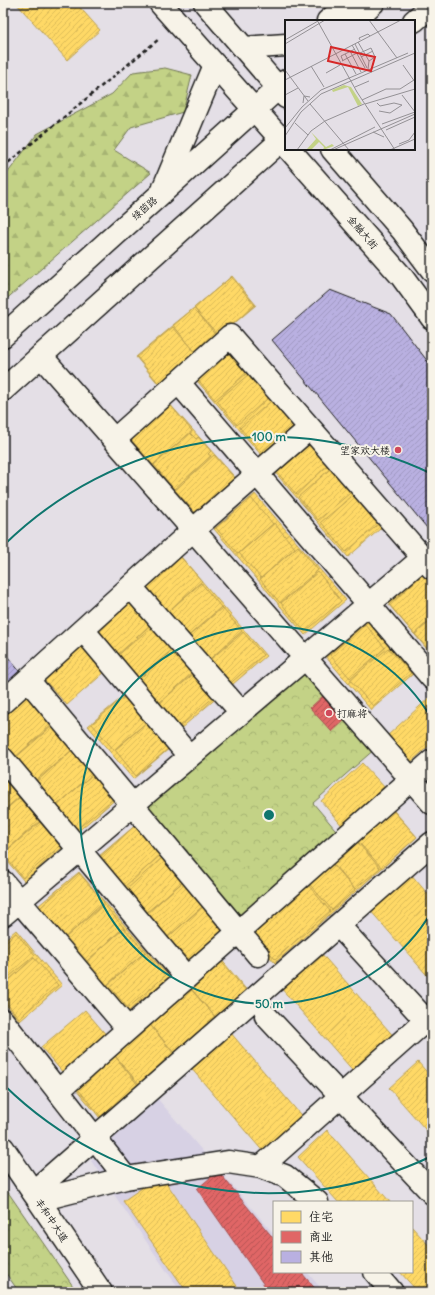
<svg xmlns="http://www.w3.org/2000/svg" width="435" height="1295" viewBox="0 0 435 1295" font-family="Delius,'LXGW WenKai TC',sans-serif">
<style>
.built{fill:#d7d1e4}
.forest{fill:url(#forest-firs);stroke:#707751}
.park{fill:url(#park-crowns);stroke:#707751}
.homes{fill:url(#homes-hatch);stroke:#bba050}
.shops{fill:url(#shops-hatch);stroke:#a55050}
.building{fill:url(#building-hatch);stroke:#1c1c1c}
.lines{fill:none;stroke-linecap:round;stroke-linejoin:round}
.minor-casing{stroke:#1c1c1c;stroke-width:25}
.major-casing{stroke:#1c1c1c;stroke-width:25}
.path{stroke:#1c1c1c;stroke-width:2.5;stroke-dasharray:4 3;stroke-linecap:butt}
.minor{stroke:#f7f3e8;stroke-width:22}
.major{stroke:#f7f3e8;stroke-width:22}
.ring{fill:none;stroke:#0f766e;stroke-width:2}
.poi-dot{fill:#d1495b;stroke:#f7f3e8;stroke-width:1.5}
.labels{text-anchor:middle;stroke-width:4;stroke-linejoin:round;paint-order:stroke}
.street-label{font-size:10px;fill:#1c1c1c;stroke:#f7f3e8}
.poi-label{font-size:10px;fill:#1c1c1c;stroke:#f7f3e8;text-anchor:end}
.inset-road{fill:none;stroke:#949195;stroke-width:1}
.view{fill:#d62828;fill-opacity:0.15;stroke:#d62828;stroke-width:2}
.inset-edge{fill:none;stroke:#1c1c1c;stroke-width:2}
.centre{fill:#0f766e;stroke:#f7f3e8;stroke-width:2}
.ring-label{font-size:12px;text-anchor:middle;font-weight:bold;fill:#0f766e;stroke:#f7f3e8;stroke-width:4;stroke-linejoin:round;paint-order:stroke}
</style>
<defs>
<pattern id="forest-firs" width="22" height="20" patternUnits="userSpaceOnUse"><rect width="22" height="20" fill="#c3d286"/><path d="M5 1l3.5 6h-7zM16 11l3.5 6h-7z" fill="#a7b473"/></pattern>
<pattern id="park-crowns" width="20" height="18" patternUnits="userSpaceOnUse"><rect width="20" height="18" fill="#c3d286"/><path d="M2 6a3 3 0 1 1 6 0M12 15a3 3 0 1 1 6 0" fill="none" stroke="#a7b473"/></pattern>
<pattern id="homes-hatch" width="6" height="6" patternUnits="userSpaceOnUse"><rect width="6" height="6" fill="#ffd966"/><path d="M-1 1l2-2M0 6l6-6M5 7l2-2" fill="none" stroke="#daba58"/></pattern>
<pattern id="shops-hatch" width="6" height="6" patternUnits="userSpaceOnUse"><rect width="6" height="6" fill="#e06666"/><path d="M-1 1l2-2M0 6l6-6M5 7l2-2" fill="none" stroke="#b55353"/></pattern>
<pattern id="building-hatch" width="6" height="6" patternUnits="userSpaceOnUse"><rect width="6" height="6" fill="#b9b0e1"/><path d="M-1 1l2-2M0 6l6-6M5 7l2-2" fill="none" stroke="#9e97c0"/></pattern>
</defs>
<rect width="100%" height="100%" fill="#e4dfe6"/>
<filter id="ink" filterUnits="userSpaceOnUse"><feTurbulence type="fractalNoise" baseFrequency=".025" numOctaves="2"/><feDisplacementMap in="SourceGraphic" scale="8" xChannelSelector="R" yChannelSelector="G"/><feConvolveMatrix kernelMatrix="1 2 1 2 8 2 1 2 1" color-interpolation-filters="sRGB"/></filter>
<g filter="url(#ink)">
<!-- built -->
<path class="built" d="M 156,1097 L 274,1234 L 274,1272 L 307,1272 L 324,1292 L 181,1292 L 91,1161 Z"/>
<!-- forest -->
<path class="forest" d="M 165,68 L 192,75 L 183,112 L 131,127 L 114,150 L 151,173 L 3,302 L 3,179 L 37,134 L 112,94 L 133,72 Z"/>
<!-- park -->
<path class="park" d="M 305,664 L 376,748 L 313,803 L 340,835 L 239,922 L 140,805 Z
M 3,1185 L 77,1292 L 19,1292 L 3,1269 Z"/>
<!-- homes -->
<path class="homes" d="M 16,3 L 76,3 L 100,30 L 67,60 Z
M 232,276 L 256,305 L 160,386 L 136,357 Z
M 231,277 L 255,305 L 219,336 L 194,308 Z
M 194,308 L 217,336 L 197,354 L 173,325 Z
M 173,327 L 196,354 L 160,385 L 137,357 Z
M 231,339 L 303,422 L 263,457 L 191,374 Z
M 233,344 L 253,368 L 215,400 L 195,376 Z
M 255,369 L 275,392 L 237,425 L 217,401 Z
M 278,395 L 299,419 L 261,452 L 240,428 Z
M 167,401 L 240,483 L 200,518 L 126,436 Z
M 167,401 L 192,431 L 153,465 L 128,436 Z
M 190,433 L 196,439 L 198,437 L 211,451 L 208,454 L 211,456 L 174,489 L 154,465 Z
M 313,435 L 388,522 L 348,557 L 273,470 Z
M 313,438 L 333,461 L 296,494 L 275,470 Z
M 214,455 L 238,482 L 199,517 L 175,490 Z
M 336,464 L 356,488 L 318,520 L 298,497 Z
M 357,492 L 382,521 L 346,552 L 321,522 Z
M 255,494 L 346,600 L 305,635 L 214,529 Z
M 251,498 L 273,524 L 238,554 L 216,528 Z
M 274,523 L 295,548 L 261,578 L 239,553 Z
M 298,546 L 318,570 L 280,603 L 260,579 Z
M 176,551 L 266,656 L 226,690 L 136,586 Z
M 176,552 L 202,581 L 163,616 L 137,586 Z
M 428,569 L 432,574 L 432,655 L 388,603 Z
M 428,570 L 432,574 L 432,618 L 414,634 L 389,605 Z
M 318,572 L 341,601 L 305,632 L 281,603 Z
M 201,583 L 221,607 L 184,640 L 163,616 Z
M 129,591 L 219,696 L 179,730 L 89,626 Z
M 129,592 L 155,621 L 116,656 L 90,627 Z
M 222,608 L 242,631 L 204,664 L 184,640 Z
M 367,619 L 413,674 L 371,710 L 325,656 Z
M 432,620 L 432,654 L 415,634 Z
M 155,624 L 175,647 L 137,680 L 117,656 Z
M 365,624 L 385,648 L 350,678 L 330,655 Z
M 243,632 L 263,655 L 225,688 L 205,664 Z
M 80,641 L 106,671 L 67,705 L 41,676 Z
M 175,648 L 195,671 L 158,704 L 137,681 Z
M 388,648 L 411,673 L 373,706 L 350,680 Z
M 196,672 L 216,695 L 178,728 L 158,704 Z
M 26,694 L 117,798 L 76,833 L 3,747 L 3,714 Z
M 27,695 L 53,724 L 14,758 L 3,746 L 3,716 Z
M 125,695 L 170,748 L 133,779 L 88,726 Z
M 125,696 L 147,722 L 114,750 L 92,724 Z
M 430,697 L 432,700 L 432,743 L 411,762 L 387,736 Z
M 147,722 L 169,748 L 136,776 L 115,750 Z
M 52,726 L 72,750 L 34,782 L 14,759 Z
M 72,750 L 93,774 L 55,807 L 35,783 Z
M 362,763 L 387,790 L 344,828 L 321,801 Z
M 93,774 L 114,798 L 76,830 L 55,807 Z
M 3,775 L 64,846 L 24,881 L 3,856 Z
M 3,778 L 19,797 L 3,811 Z
M 19,798 L 40,821 L 3,853 L 3,812 Z
M 387,803 L 417,837 L 275,963 L 245,928 Z
M 387,804 L 417,837 L 382,868 L 352,835 Z
M 40,822 L 60,846 L 23,878 L 3,854 Z
M 138,823 L 163,853 L 124,887 L 99,858 Z
M 138,823 L 228,928 L 188,962 L 98,857 Z
M 352,836 L 380,868 L 355,889 L 327,857 Z
M 164,856 L 185,880 L 147,912 L 127,889 Z
M 327,858 L 355,890 L 332,910 L 304,878 Z
M 79,872 L 169,977 L 129,1011 L 38,906 Z
M 79,873 L 104,902 L 66,937 L 40,908 Z
M 410,873 L 432,899 L 432,981 L 369,909 Z
M 303,879 L 330,911 L 275,959 L 248,927 Z
M 185,880 L 205,904 L 168,937 L 147,913 Z
M 104,904 L 124,928 L 87,961 L 66,937 Z
M 206,904 L 226,928 L 189,961 L 168,937 Z
M 124,928 L 145,952 L 107,985 L 87,961 Z
M 16,930 L 62,985 L 20,1021 L 3,1001 L 3,941 Z
M 16,933 L 35,955 L 3,982 L 3,944 Z
M 145,952 L 165,976 L 128,1008 L 108,985 Z
M 320,952 L 396,1039 L 356,1074 L 280,987 Z
M 34,958 L 58,985 L 19,1018 L 3,999 L 3,985 Z
M 220,958 L 249,993 L 100,1118 L 71,1083 Z
M 219,959 L 248,993 L 217,1019 L 188,985 Z
M 188,986 L 217,1019 L 176,1055 L 147,1021 Z
M 85,1010 L 108,1037 L 64,1074 L 41,1047 Z
M 147,1021 L 174,1054 L 139,1084 L 111,1051 Z
M 230,1032 L 305,1120 L 266,1155 L 190,1067 Z
M 111,1051 L 138,1085 L 101,1117 L 73,1083 Z
M 418,1062 L 432,1078 L 432,1137 L 389,1088 Z
M 327,1130 L 390,1202 L 338,1202 L 298,1157 Z
M 161,1175 L 241,1292 L 187,1292 L 123,1201 Z
M 412,1227 L 432,1249 L 432,1292 L 418,1292 L 400,1272 L 412,1272 Z"/>
<!-- shops -->
<path class="shops" d="M 325,694 L 347,718 L 332,732 L 310,708 Z
M 218,1171 L 274,1239 L 274,1272 L 301,1272 L 318,1292 L 269,1292 L 197,1189 Z"/>
<!-- building -->
<path class="building" d="M 330,290 L 391,314 L 432,367 L 432,534 L 272,340 Z
M 3,651 L 21,673 L 3,688 Z"/>
<g class="lines">
<defs>
<path id="minor" d="M 160,3 L 286,145
M 205,3 L 286,97
M 289,149 L 402,277 L 432,318
M 332,149 L 402,230 L 432,270
M 41,356 L 432,803
M 178,382 L 432,678
M 115,439 L 230,336 L 432,568
M 131,587 L 241,712
M 83,630 L 189,756
M 28,680 L 258,955
M 3,702 L 193,530 L 310,428
M 3,759 L 186,977
M 3,882 L 128,1029
M 3,915 L 423,558
M 338,925 L 432,1027
M 266,1016 L 432,1193
M 3,1021 L 126,1178
M 58,1091 L 432,761
M 261,1167 L 432,1015
M 33,1192 L 432,843
M 39,1200 L 126,1178 L 228,1162 L 261,1167 L 285,1176 L 317,1202
M 375,1272 L 392,1292"/>
<path id="major" d="M 328,21 L 349,3
M 353,21 L 373,3
M 414,21 L 432,5
M 244,48 L 286,45
M 164,187 L 215,65
M 3,336 L 286,81
M 3,390 L 286,136
M 3,1148 L 101,1292"/>
</defs>
<!-- minor casing -->
<use href="#minor" class="minor-casing"/>
<!-- major casing -->
<use href="#major" class="major-casing"/>
<!-- path -->
<path class="path" d="M 3,167 L 159,39"/>
<!-- minor -->
<use href="#minor" class="minor"/>
<!-- major -->
<use href="#major" class="major"/>
</g>
</g>
<!-- distance rings -->
<g class="ring">
<path d="M432 911A189 189 0 1 1 432 719"/>
<path d="M432 1156A378 378 0 0 1 4 1085M4 545A378 378 0 0 1 432 474"/>
</g>
<!-- markers -->
<g class="poi-dot">
<circle cx="398" cy="450" r="4"/>
<circle cx="329" cy="713" r="4"/>
</g>
<g class="labels">
<!-- street labels -->
<g class="street-label">
<text transform="translate(144 208) rotate(-42)" y="4">绿茵路</text>
<text transform="translate(363 232) rotate(49)" y="4">金融大街</text>
<text transform="translate(52 1220) rotate(56)" y="4">丰和中大道</text>
</g>
<!-- poi labels -->
<g class="poi-label">
<text x="390" y="454">望家欢大楼</text>
<text x="337" y="717" text-anchor="start">打麻将</text>
</g>
</g>
<!-- overview -->
<g transform="translate(285 20)">
<rect width="130" height="130" fill="#e4dfe6"/>
<path d="M 26,112 L 41,127 L 47,124 L 49,126 L 38,130 L 39,127 L 34,122 L 26,130 L 14,129 L 22,129 L 31,119 Z" fill="#c3d286"/>
<path d="M 59,65 L 66,67 L 77,84 L 73,86 L 63,67 L 48,72 L 47,70 Z" fill="#c3d286"/>
<path class="inset-road" d="M 32,0 L 72,72 L 110,130M 84,0 L 112,38M 0,20 L 33,1M 75,20 L 74,18 L 83,14 L 85,16M 73,22 L 84,41M 0,24 L 40,0M 70,24 L 82,48M 67,25 L 80,48M 65,31 L 76,52M 75,33 L 86,28 L 90,37 L 84,41 L 83,49M 60,34 L 71,54M 76,37 L 88,31M 57,41 L 72,33M 58,41 L 56,36 L 70,29M 118,45 L 130,62M 26,46 L 39,67M 0,50 L 23,81M 41,53 L 55,45M 0,60 L 116,0M 70,67 L 84,61M 0,75 L 13,68M 117,75 L 130,92M 77,80 L 101,69 L 115,69 L 129,60M 18,83 L 19,76 L 25,77M 92,83 L 95,86 L 109,83 L 117,85 L 105,93 L 94,91M 25,84 L 64,130M 80,84 L 130,69M 10,103 L 23,115M 97,104 L 130,92M 0,108 L 17,87 L 36,70 L 123,33M 101,110 L 130,97M 88,112 L 99,117M 0,116 L 16,92 L 36,74 L 130,33M 114,124 L 124,120 L 130,112M 12,130 L 26,111 L 40,101 L 79,84M 45,130 L 90,107M 48,130 L 130,94M 105,130 L 130,119"/>
<path class="view" d="M 46,27 L 90,37 L 86,51 L 43,41 Z"/>
<rect width="130" height="130" class="inset-edge"/>
</g>
<circle cx="269" cy="815" r="6" class="centre"/>
<g class="ring-label">
<text x="269" y="441">100 m</text>
<text x="269" y="1008">50 m</text>
</g>
<!-- margin -->
<rect width="435" height="1295" fill="none" stroke="#f7f3e8" stroke-width="16"/>
<rect x="8" y="8" width="419" height="1279" fill="none" stroke="#1c1c1c" stroke-width="1.5" filter="url(#ink)"/>
<!-- legend -->
<rect x="273" y="1201" width="140" height="72" fill="#f7f3e8" stroke="#9f9d96"/>
<rect x="281" y="1211" width="20" height="12" fill="#ffd966" stroke="#9f9d96"/>
<text x="309" y="1221" font-size="12" fill="#1c1c1c">住宅</text>
<rect x="281" y="1231" width="20" height="12" fill="#e06666" stroke="#9f9d96"/>
<text x="309" y="1241" font-size="12" fill="#1c1c1c">商业</text>
<rect x="281" y="1251" width="20" height="12" fill="#b9b0e1" stroke="#9f9d96"/>
<text x="309" y="1261" font-size="12" fill="#1c1c1c">其他</text>
</svg>
